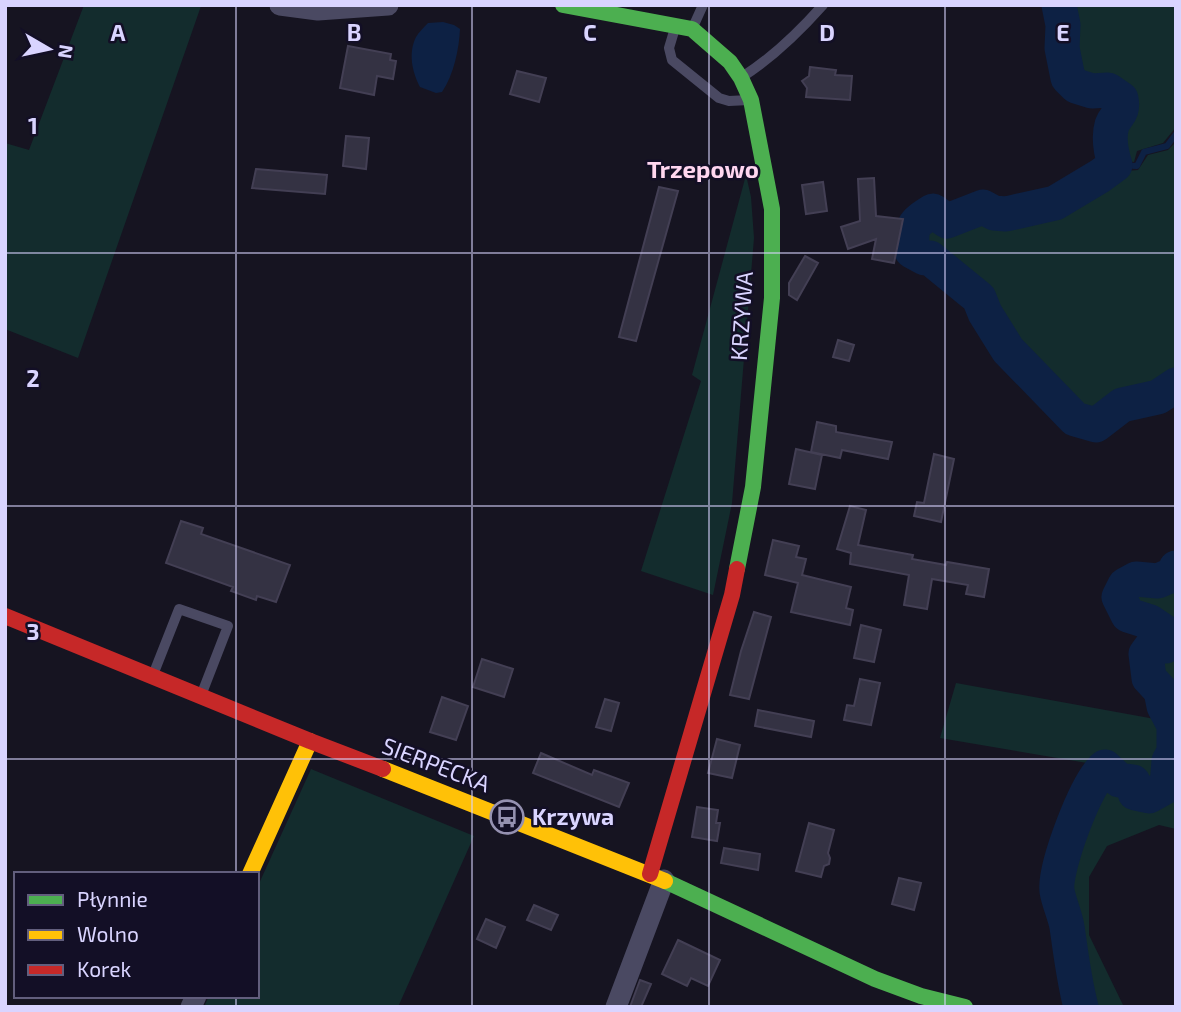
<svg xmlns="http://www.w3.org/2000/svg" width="1181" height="1012" viewBox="0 0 1181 1012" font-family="'Exo 2',sans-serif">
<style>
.green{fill:#132c2d}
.water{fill:#0d2144}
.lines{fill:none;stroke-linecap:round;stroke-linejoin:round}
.stream{stroke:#0d2144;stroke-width:6}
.river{stroke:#0d2144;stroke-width:35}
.building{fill:#343243;stroke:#433f54;stroke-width:2}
.lane{stroke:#4a4962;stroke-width:10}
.street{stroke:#4a4962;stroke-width:21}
.fast{stroke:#4caf50;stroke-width:16}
.slow{stroke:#ffc107;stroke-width:16}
.jam{stroke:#c62828;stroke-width:16}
.grid{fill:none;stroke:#d9d4ff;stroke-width:2;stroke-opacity:0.55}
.labels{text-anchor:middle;stroke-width:5;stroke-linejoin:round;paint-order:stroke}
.street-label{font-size:23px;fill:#d9d4ff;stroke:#130f26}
.poi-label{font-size:23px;font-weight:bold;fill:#d9d4ff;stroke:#130f26;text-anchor:start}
.neighbourhood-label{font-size:24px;font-weight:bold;fill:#ffd6f0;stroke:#130f26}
.grid-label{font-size:23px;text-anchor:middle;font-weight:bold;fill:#d9d4ff;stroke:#130f26;stroke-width:5;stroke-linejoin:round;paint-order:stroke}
</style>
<rect width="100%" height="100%" fill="#161421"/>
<!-- green -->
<path class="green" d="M 84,5 L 201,6 L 78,358 L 5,329 L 5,143 L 29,150 Z
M 1063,5 L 1176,5 L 1176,127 L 1163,143 L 1137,151 L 1134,162 L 1123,160 L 1116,133 L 1118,124 L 1128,100 L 1120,92 L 1108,85 L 1091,87 L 1078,84 C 1064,60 1067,32 1063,5 Z
M 1176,142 L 1176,380 L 1155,393 L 1120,400 L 1096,421 L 1081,417 L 1011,347 L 989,315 L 980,293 L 936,258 L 918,251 L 914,242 L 920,222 L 932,216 C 951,230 964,219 983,211 L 992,218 L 1007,219 L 1036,211 L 1061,208 L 1077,192 L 1095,181 L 1105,179 L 1116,172 L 1138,170 L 1148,155 L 1168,150 Z
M 746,175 L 751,197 L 754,238 L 732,503 L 713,595 L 641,571 L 701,381 L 692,375 Z
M 1176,576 L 1176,717 L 1163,687 L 1153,677 L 1152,650 L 1155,648 L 1168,650 L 1175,640 C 1168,622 1147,616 1130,611 L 1124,596 L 1126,588 L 1137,582 L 1157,585 Z
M 956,683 L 1166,721 L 1171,728 L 1171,751 L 1163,761 L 1163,782 L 1149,793 L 1138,790 L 1137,781 L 1123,776 L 1108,762 L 1099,765 L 940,738 Z
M 1176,755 L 1176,829 L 1159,825 L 1107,846 L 1089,877 L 1089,935 L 1124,1007 L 1092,1007 L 1089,1002 L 1062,889 L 1071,847 L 1105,772 L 1117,782 L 1131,786 L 1133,796 L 1147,800 L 1170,790 L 1172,765 Z
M 311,769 L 474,836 L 398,1007 L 204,1007 L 209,996 L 257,996 L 257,888 Z"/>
<!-- water -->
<path class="water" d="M 443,22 L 454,25 L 460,29 C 459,49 454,74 442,92 L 436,93 L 420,87 C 412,72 408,53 416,37 C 419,32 424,27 428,23 Z"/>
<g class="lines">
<!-- stream -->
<path class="stream" d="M 1115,165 L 1137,166 L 1144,152 L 1167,146 L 1176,134"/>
<!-- river -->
<path class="river" d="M 1059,5 L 1063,25 L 1062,48 L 1068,78 L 1076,86 L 1092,91 L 1108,90 L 1121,99 C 1124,114 1116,114 1112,125 C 1108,138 1111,152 1115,165 L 1100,176 L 1055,203 L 1006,214 L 994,213 L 983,207 L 947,221 L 933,211 C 912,224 911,226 912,251 L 925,258 L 930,258 L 979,298 L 985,313 L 1008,350 L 1075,419 L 1096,425 L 1122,405 L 1158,397 L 1176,385
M 1081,1007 C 1074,981 1071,954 1067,927 C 1065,915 1059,903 1057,891 C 1054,868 1087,780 1105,767 L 1119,780 L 1133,782 L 1135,793 L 1149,796 L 1167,786 L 1169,761 L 1174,752 L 1174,725 L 1164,706 L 1161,691 L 1149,678 L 1146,654 L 1154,643 L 1166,646 L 1170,641 L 1169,635 L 1150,622 L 1128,615 L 1119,597 L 1125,585 L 1136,579 L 1158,581 L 1174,574 L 1176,568"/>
</g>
<!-- building -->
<path class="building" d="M 348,46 L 391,54 L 390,60 L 396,61 L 393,79 L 377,76 L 374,95 L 340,88 Z
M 810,67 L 836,70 L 835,75 L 852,76 L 850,100 L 806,97 L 807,88 L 802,81 L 809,76 Z
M 517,71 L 546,78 L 539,102 L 510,94 Z
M 346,136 L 369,138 L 366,169 L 343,166 Z
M 256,169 L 327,175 L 325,194 L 252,188 Z
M 874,178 L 876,216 L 903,219 L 894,263 L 872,259 L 876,239 L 848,249 L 841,227 L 860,221 L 858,179 Z
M 823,182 L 827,211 L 806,214 L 802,185 Z
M 659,187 L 678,191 L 636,341 L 619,337 Z
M 805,256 L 818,263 L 797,300 L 789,295 L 789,283 Z
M 838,340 L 854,345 L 849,361 L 833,357 Z
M 817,422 L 836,426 L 836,432 L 892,442 L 888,459 L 842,450 L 840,458 L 811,452 Z
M 796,449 L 822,455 L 815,489 L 789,484 Z
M 934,454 L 954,459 L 941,522 L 914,516 L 917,502 L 924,503 Z
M 850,506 L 866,510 L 858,545 L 913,555 L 912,559 L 946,565 L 947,562 L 989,569 L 984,597 L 966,594 L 968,585 L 932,579 L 927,609 L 904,605 L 909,575 L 850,564 L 851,553 L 837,549 Z
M 181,521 L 203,528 L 201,534 L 290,565 L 276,602 L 257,596 L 256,600 L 231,591 L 233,587 L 166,563 Z
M 773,540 L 799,546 L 796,557 L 806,559 L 802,575 L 851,587 L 846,608 L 853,610 L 850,625 L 791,612 L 798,583 L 765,575 Z
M 754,612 L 771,617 L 749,699 L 730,695 L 741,651 Z
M 861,625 L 881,630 L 874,662 L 854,658 Z
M 482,659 L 513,669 L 504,697 L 473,687 Z
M 860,679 L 880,683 L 871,725 L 844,720 L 847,705 L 854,706 Z
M 442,697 L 468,706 L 456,740 L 430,732 Z
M 605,699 L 619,703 L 611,731 L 596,727 Z
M 758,710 L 814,721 L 811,737 L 755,726 Z
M 717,739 L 740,745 L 732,778 L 708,773 Z
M 541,753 L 592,775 L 594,770 L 629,783 L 619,807 L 533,773 Z
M 697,807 L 718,810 L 716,823 L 720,823 L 717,841 L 692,837 Z
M 809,823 L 834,830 L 828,853 L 830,858 L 829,864 L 824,866 L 821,877 L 796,871 Z
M 724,848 L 760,854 L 758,870 L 721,863 Z
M 899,878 L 921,883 L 914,910 L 892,904 Z
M 534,905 L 558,915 L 551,930 L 527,920 Z
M 486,919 L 505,927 L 496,948 L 477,939 Z
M 678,940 L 720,960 L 708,986 L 691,978 L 687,986 L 662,974 Z
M 640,980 L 651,984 L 641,1007 L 630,1007 Z"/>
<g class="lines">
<!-- lane -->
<path class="lane" d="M 693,27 L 703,5
M 675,28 L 669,48 L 672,60 L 719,98 L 729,101 L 749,100
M 742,77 C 772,58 799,32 823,5
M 153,675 L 179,609 L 228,626 L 202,693"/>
<!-- street -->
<path class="street" d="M 280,5 L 318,10 L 388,5
M 191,1007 L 196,996
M 616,1007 L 664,880"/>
<!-- fast -->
<path class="fast" d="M 563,5 L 692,29 L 730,62 L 741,78 L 751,100 L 772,209 L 772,298 L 753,487 L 737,569
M 665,881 L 875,979 L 921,996 L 965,1007"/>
<!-- slow -->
<path class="slow" d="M 383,769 L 665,881
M 250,874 L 310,741"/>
<!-- jam -->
<path class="jam" d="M 5,616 L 310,741 L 383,769
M 650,874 L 732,595 L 737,569"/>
</g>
<!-- grid -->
<path class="grid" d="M 236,5 L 236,874M 472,5 L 472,1007M 709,5 L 709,1007M 945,5 L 945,1007M 5,253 L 1176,253M 5,506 L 1176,506M 5,759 L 1176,759M 236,996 L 236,1007"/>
<!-- icons -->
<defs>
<symbol id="bus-ring" viewBox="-11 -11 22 22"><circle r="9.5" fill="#130f26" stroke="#9591b1" stroke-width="1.5"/><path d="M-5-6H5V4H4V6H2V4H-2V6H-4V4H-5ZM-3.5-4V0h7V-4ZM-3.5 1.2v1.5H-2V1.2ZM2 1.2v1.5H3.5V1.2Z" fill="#9591b1"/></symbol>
</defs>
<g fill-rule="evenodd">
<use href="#bus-ring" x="488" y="798" width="38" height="38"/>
</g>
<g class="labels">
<!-- street labels -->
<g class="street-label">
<text transform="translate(742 316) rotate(-86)" y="8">KRZYWA</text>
<text transform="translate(436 765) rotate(21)" y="8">SIERPECKA</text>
</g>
<!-- poi labels -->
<g class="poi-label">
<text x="532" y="825">Krzywa</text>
</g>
<!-- neighbourhood labels -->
<g class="neighbourhood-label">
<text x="703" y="178">Trzepowo</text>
</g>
</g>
<g class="grid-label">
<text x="118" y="41">A</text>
<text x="354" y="41">B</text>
<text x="590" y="41">C</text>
<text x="827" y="41">D</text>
<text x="1063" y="41">E</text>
<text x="33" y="134">1</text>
<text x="33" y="387">2</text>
<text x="33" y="640">3</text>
</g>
<!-- border -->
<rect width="1181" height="1012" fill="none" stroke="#d9d4ff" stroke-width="14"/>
<!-- legend -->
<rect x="14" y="872" width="245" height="126" fill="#130f26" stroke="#625e7d" stroke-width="2"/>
<rect x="28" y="895" width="35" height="10" fill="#4caf50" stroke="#625e7d" stroke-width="2"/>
<text x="77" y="907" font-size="21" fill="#d9d4ff">Płynnie</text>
<rect x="28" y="930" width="35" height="10" fill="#ffc107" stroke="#625e7d" stroke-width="2"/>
<text x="77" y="942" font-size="21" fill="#d9d4ff">Wolno</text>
<rect x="28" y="965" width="35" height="10" fill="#c62828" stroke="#625e7d" stroke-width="2"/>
<text x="77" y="977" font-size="21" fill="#d9d4ff">Korek</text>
<!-- north arrow -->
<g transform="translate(49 49) rotate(99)" stroke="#130f26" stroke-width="5" paint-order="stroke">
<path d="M0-5L12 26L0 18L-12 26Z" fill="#d9d4ff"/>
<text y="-10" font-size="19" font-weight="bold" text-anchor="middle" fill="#d9d4ff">N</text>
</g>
</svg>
